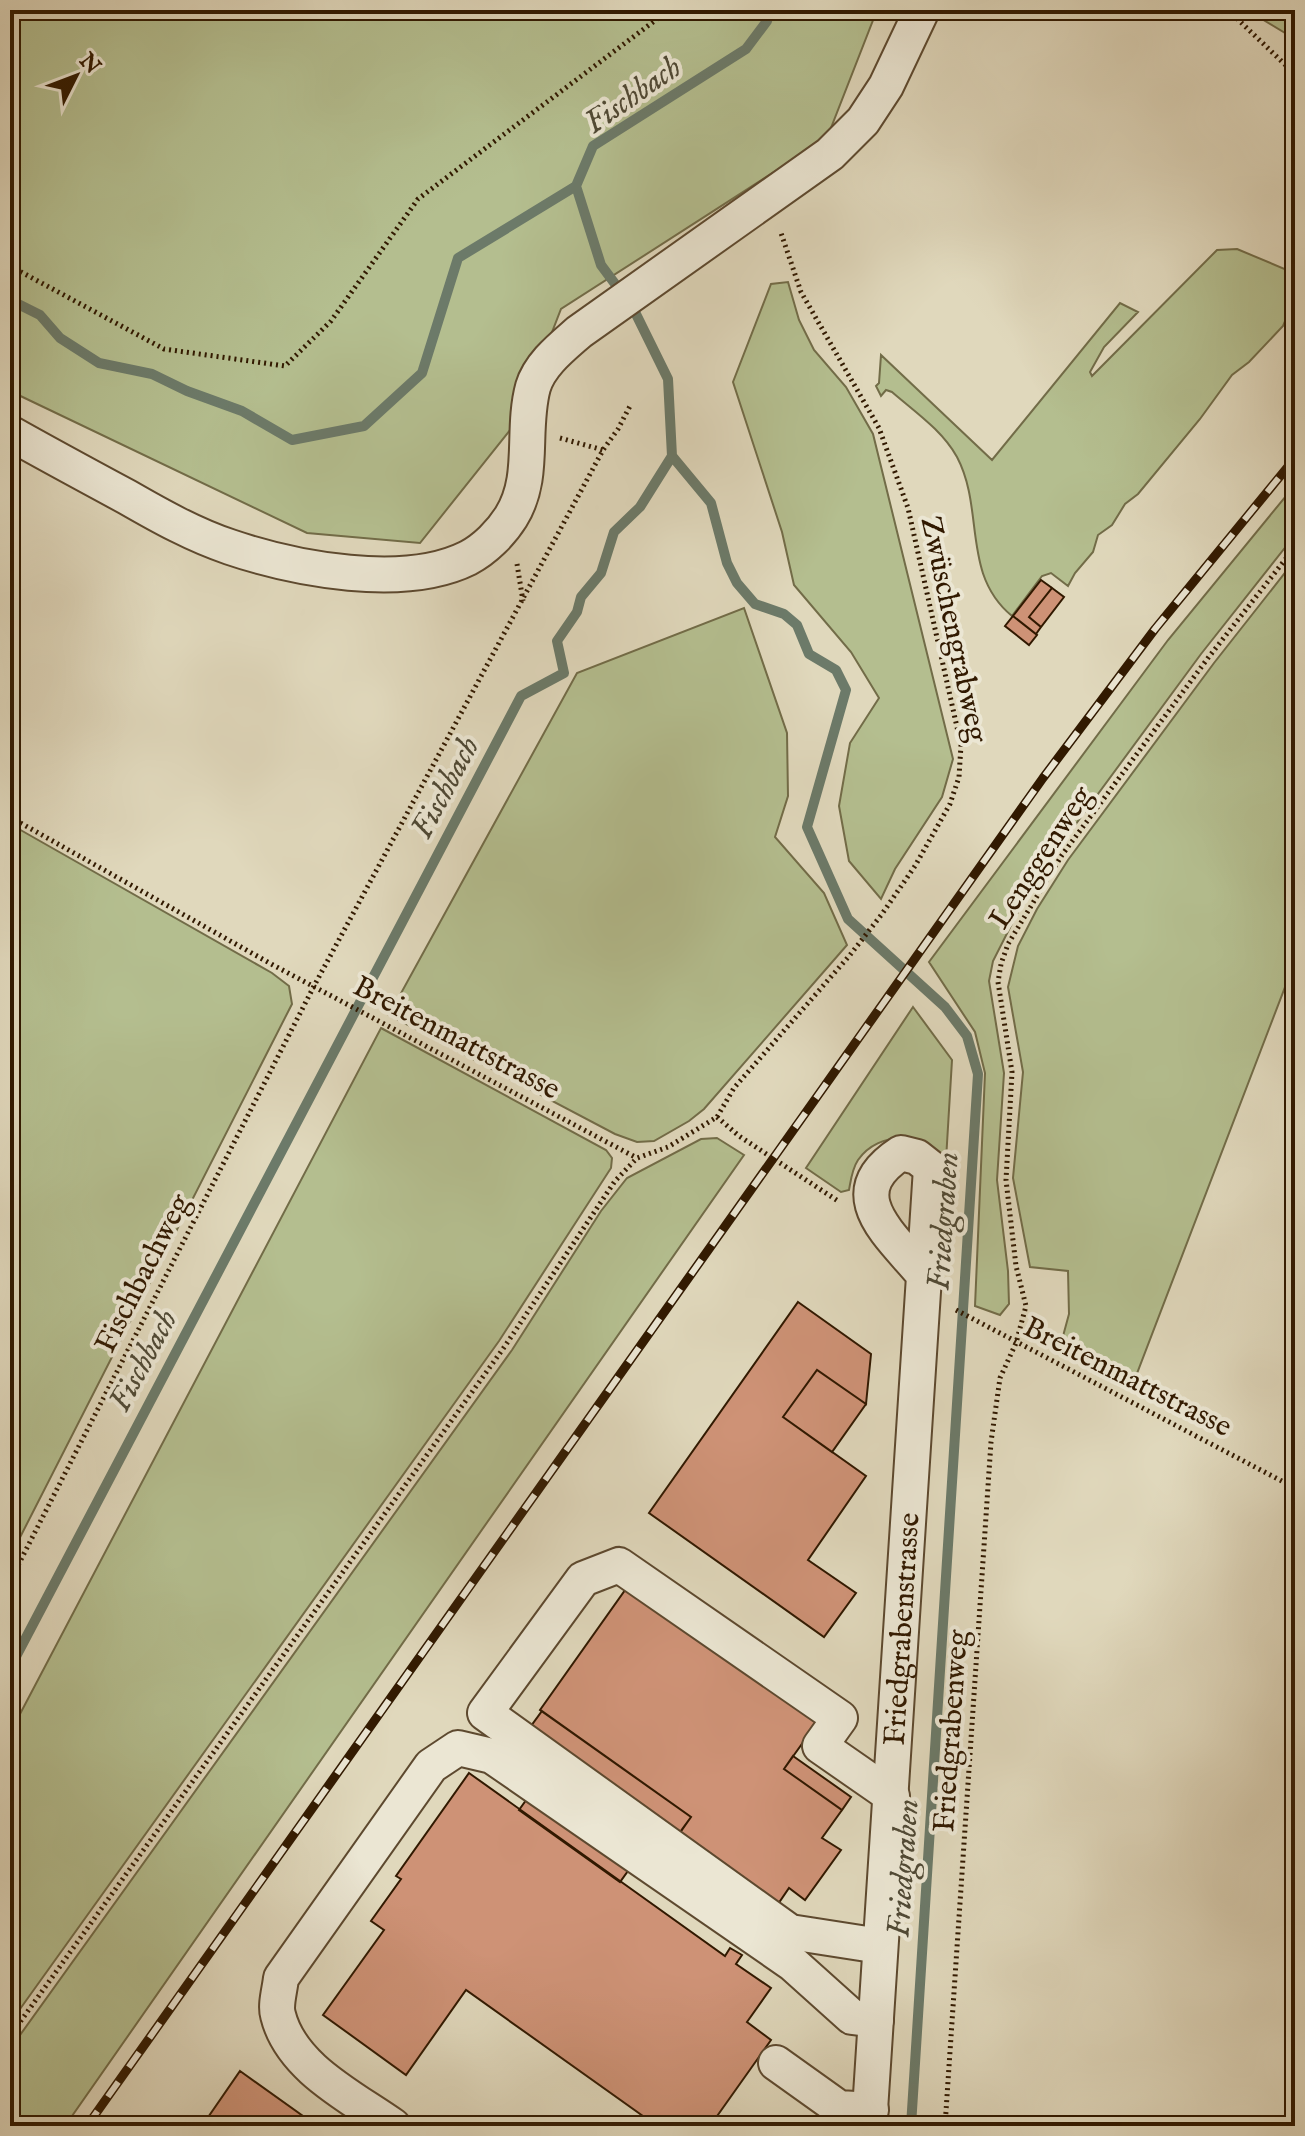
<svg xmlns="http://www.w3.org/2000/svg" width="1305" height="2136" viewBox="0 0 1305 2136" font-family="'IM FELL English',serif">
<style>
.green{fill:#b4be8f;stroke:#726c48;stroke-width:2}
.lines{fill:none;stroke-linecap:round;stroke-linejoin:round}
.stream{stroke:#6c7a69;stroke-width:10}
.building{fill:#ce9276;stroke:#311900;stroke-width:2}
.minor-casing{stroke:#5d492f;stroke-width:38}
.path{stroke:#311900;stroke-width:5;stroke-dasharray:2 4;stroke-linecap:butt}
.minor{stroke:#ebe6d3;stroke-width:34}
.rail-casing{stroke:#311900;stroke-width:9}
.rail{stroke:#ebe6d3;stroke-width:6;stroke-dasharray:18;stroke-linecap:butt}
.labels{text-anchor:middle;stroke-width:8;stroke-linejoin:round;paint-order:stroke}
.street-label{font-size:30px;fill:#311900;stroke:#ebe6d3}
.water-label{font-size:32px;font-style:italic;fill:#4f4935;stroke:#ebe6d3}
</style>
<rect width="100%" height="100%" fill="#e0d8bc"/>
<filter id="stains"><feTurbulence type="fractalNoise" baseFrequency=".0025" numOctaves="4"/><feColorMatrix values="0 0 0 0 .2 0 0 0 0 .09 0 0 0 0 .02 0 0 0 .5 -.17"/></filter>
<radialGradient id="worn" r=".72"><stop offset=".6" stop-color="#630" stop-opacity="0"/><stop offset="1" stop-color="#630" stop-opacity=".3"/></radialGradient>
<!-- green -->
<path class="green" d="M 10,10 L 877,10 L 827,138 L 561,309 L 518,420 L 420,543 L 307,533 L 10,391 Z
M 1247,10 L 1295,10 L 1295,39 Z
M 1237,249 L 1287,270 L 1295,279 L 1295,298 L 1283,326 L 1249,362 L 1232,375 L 1200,419 L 1138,494 L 1125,504 L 1112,525 L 1098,535 L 1093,552 L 1075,573 L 1068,586 L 1051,573 L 1042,576 L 1012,616 C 961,574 985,510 957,457 C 942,430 915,412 892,392 L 886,390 L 881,396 L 876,386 L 879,383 L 881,355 L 992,460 L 1120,303 L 1138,312 L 1104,347 L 1090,372 L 1092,376 L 1217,250 Z
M 788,282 L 799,320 L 814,350 L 846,387 L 873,434 L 953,759 L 942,797 L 895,869 L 881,899 L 849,861 L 839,806 L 850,743 L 879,698 L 851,652 L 794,585 L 782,532 L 733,382 L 771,284 Z
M 1295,485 L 1295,535 L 1201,654 L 1056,851 L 1024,900 L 993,961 L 989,981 L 1004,1073 L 997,1180 L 1008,1271 L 1009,1304 L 1000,1315 L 975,1306 L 985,1073 L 975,1032 L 929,962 L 1168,640 Z
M 1295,560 L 1295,961 L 1131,1389 L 1059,1351 L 1069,1314 L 1068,1271 L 1030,1267 L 1013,1178 L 1023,1072 L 1008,987 L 1018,946 L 1037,909 L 1068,860 L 1214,663 Z
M 744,608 L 787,733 L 788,796 L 775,837 L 824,893 L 847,945 L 704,1109 L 689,1121 L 654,1141 L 637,1142 L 615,1134 L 389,1015 L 577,673 Z
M 10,824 L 272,973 L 289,986 L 292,1004 L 10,1557 Z
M 913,1007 L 952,1060 L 946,1160 C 925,1132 879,1130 858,1160 C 852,1169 851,1179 849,1190 L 841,1192 L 806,1168 Z
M 381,1028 L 606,1150 L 612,1158 L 611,1168 L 499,1341 L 10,2023 L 10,1733 Z
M 717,1138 L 744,1155 L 65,2126 L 10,2126 L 10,2049 L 512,1350 L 601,1211 L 627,1178 L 701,1139 Z"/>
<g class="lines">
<!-- stream -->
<path class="stream" d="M 10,300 L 40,315 L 60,338 L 99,363 L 152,374 L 187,391 L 242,411 L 292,440 L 364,426 L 422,373 L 458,258 L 576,186
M 672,456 L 711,503 L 727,563 L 737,583 L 755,604 L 784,614 L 797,625 L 809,654 L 836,670 L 846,690 L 807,827 L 848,919 L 945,1007 L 967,1036 L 978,1074 L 911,2126
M 10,1668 L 521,696 L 564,673 L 557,641 L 577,612 L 581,597 L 601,573 L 614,532 L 640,507 L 672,456 L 668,379 L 633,308 L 601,265 L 576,186 L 593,146 L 746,49 L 767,21 L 770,10"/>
</g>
<!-- building -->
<path class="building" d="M 1041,580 L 1052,588 L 1029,617 L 1041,627 L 1036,634 L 1013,616 Z
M 1052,588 L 1064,597 L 1041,627 L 1029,617 Z
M 1013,616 L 1037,635 L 1029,645 L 1005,626 Z
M 798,1302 L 871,1354 L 866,1404 L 817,1370 L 783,1417 L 866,1476 L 808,1560 L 856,1593 L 824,1637 L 649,1513 Z
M 817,1370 L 866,1404 L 832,1452 L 783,1417 Z
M 628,1586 L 819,1720 L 784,1769 L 842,1810 L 822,1838 L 841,1850 L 805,1900 L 789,1888 L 776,1907 L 677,1837 L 691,1817 L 540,1710 Z
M 542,1711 L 691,1817 L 672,1843 L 523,1737 Z
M 793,1756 L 851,1797 L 842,1810 L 784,1769 Z
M 547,1771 L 648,1843 L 620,1882 L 519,1810 Z
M 469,1773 L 725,1956 L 730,1948 L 742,1955 L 736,1964 L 771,1988 L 747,2022 L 771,2040 L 710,2126 L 657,2126 L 466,1990 L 406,2075 L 323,2015 L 384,1930 L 371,1921 L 401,1879 L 396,1876 Z
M 240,2071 L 317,2126 L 202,2126 Z"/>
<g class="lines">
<defs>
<g id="minor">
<path d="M 10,433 C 49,455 88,476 127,497 C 160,516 194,535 230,547 C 295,569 404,590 468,558 C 485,549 501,533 511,517 C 536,477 521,431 533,387 C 540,364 562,347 579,332 L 830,154 L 863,121 L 886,86 L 922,10"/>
<path d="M 880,1946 L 790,1932 L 485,1713 L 583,1579 L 619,1565 L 840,1718 L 820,1746 L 892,1796"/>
<path d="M 776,2063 L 839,2108 L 871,2110"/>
<path d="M 393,2126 C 352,2097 291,2068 278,2015 C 275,2005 280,1989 281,1978 L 431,1766 L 458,1748 L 492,1756 L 793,1964 L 852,2017 L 876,2020"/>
<path id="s1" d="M 869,2126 L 931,1168 L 917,1157 L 901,1153 C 838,1194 890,1234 923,1274"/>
</g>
</defs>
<!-- minor casing -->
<use href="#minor" class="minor-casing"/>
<!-- path -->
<path class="path" d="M 1228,10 L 1295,74
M 10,266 L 164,349 L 285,366 L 331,321 L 418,199 L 669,10
M 560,438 L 603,450
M 517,564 L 523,601
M 10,817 L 273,965 L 637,1158
M 717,1117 L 739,1136 L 838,1201
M 956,1310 L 1295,1488
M 10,1581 L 314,986 L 603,450 L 618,429 L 630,406
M 10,2036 L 505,1346 L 615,1181 L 637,1158 L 668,1147 L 717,1117 L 734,1088 L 850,955 L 882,914 L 915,866 L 950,804 L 959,777 L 961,745 L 908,508 L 879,428 L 801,292 L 780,230
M 945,2126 L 991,1442 L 1000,1378 L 1016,1343 L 1026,1306 L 1016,1266 L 1006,1180 L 1012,1072 L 998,982 L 1001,964 L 1008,944 L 1062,855 L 1208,658 L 1295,547"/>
<!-- minor -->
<use href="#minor" class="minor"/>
<defs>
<path id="rail" d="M 87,2126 L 1043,778 L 1155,629 L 1295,458"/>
</defs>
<!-- rail casing -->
<use href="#rail" class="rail-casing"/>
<!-- rail -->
<use href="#rail" class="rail"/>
</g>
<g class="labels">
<!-- street labels -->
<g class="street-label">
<text transform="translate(955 629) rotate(78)" y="10">Zwüschengrabweg</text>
<text transform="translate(1040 857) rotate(-57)" y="10">Lenggenweg</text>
<text transform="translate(457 1037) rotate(28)" y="10">Breitenmattstrasse</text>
<text transform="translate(142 1273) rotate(-63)" y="10">Fischbachweg</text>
<text transform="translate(1128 1376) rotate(27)" y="10">Breitenmattstrasse</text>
<text dy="10" stroke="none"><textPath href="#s1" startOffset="498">Friedgrabenstrasse</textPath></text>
<text transform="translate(950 1731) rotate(-86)" y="10">Friedgrabenweg</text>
</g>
<!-- water labels -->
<g class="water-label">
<text transform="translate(632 94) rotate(-35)" y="11">Fischbach</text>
<text transform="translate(444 787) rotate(-62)" y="11">Fischbach</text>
<text transform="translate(942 1221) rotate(-86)" y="11">Friedgraben</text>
<text transform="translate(142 1360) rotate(-62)" y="11">Fischbach</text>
<text transform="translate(902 1868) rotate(-86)" y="11">Friedgraben</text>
</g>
</g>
<!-- margin -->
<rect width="1305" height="2136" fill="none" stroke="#e0d8bc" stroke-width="40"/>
<rect x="12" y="12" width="1281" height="2112" fill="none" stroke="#311900" stroke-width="4"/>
<rect x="20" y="20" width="1265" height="2096" fill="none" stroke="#311900" stroke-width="2"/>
<!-- north arrow -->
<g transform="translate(76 76) rotate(48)" stroke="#ebe6d3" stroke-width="6" paint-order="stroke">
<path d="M0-6L14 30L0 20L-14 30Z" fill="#311900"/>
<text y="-12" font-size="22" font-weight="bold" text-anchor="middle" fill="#311900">N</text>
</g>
<rect width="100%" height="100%" filter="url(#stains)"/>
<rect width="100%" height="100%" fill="url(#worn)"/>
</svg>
